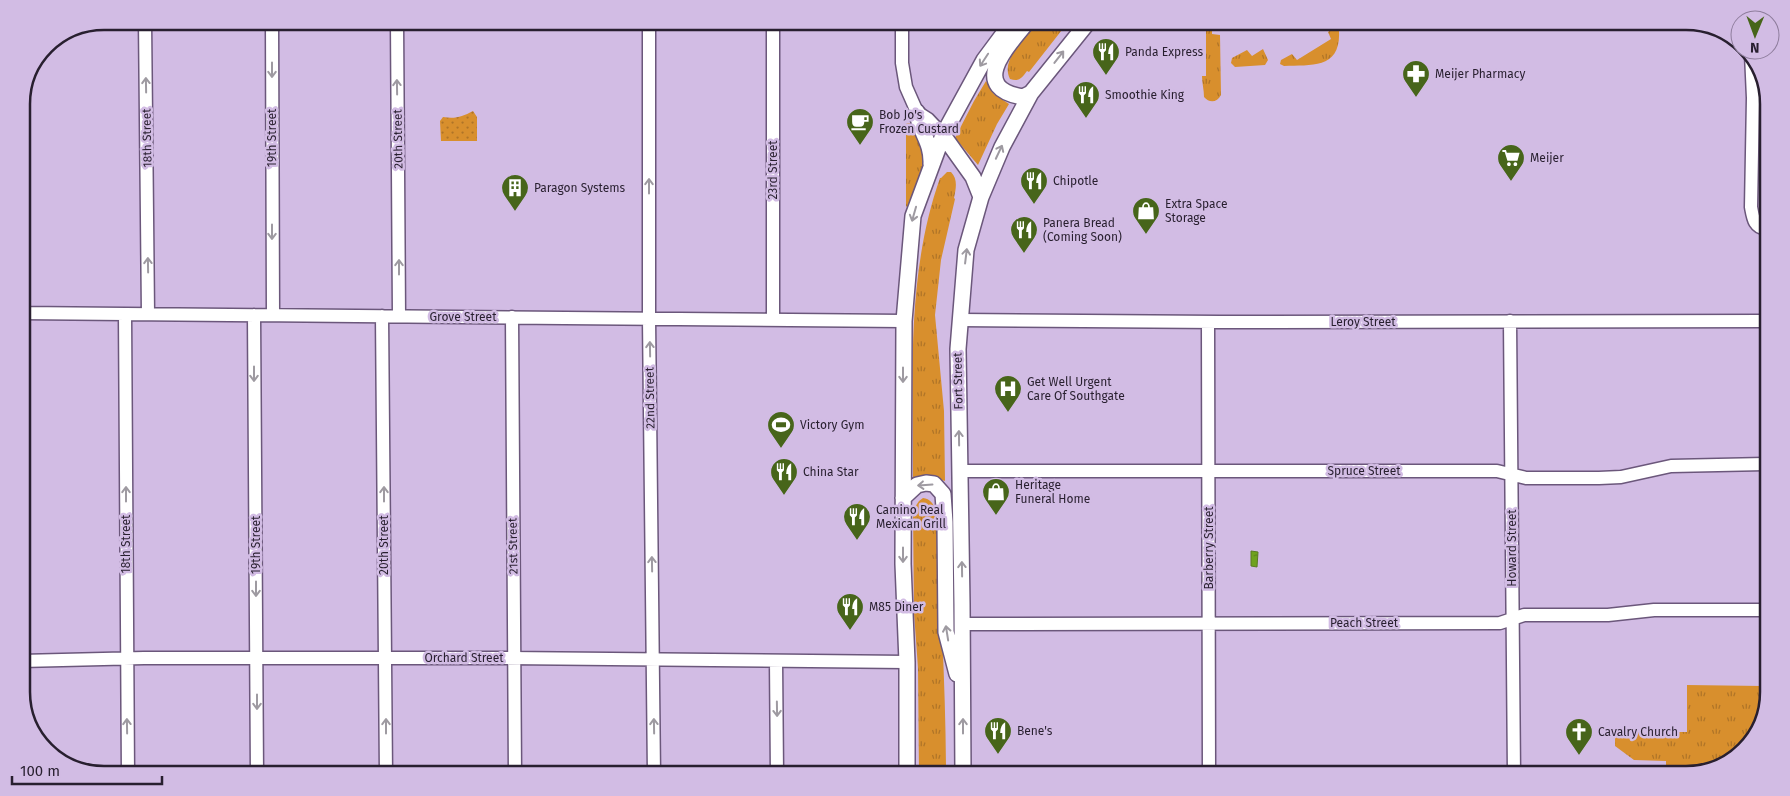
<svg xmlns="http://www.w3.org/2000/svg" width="1790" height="796" viewBox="0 0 1790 796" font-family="'Fira Sans',sans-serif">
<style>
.grass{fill:url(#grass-tufts)}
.park{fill:url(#park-dots)}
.water{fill:url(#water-ripples);stroke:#5a7b23}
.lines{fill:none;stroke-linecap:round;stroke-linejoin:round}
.minor-casing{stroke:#6b577b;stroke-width:15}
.major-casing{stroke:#6b577b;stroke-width:18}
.minor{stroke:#fff;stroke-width:12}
.major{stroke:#fff;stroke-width:15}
.oneway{stroke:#9e9aa1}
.labels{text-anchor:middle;stroke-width:5;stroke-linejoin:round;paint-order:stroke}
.poi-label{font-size:12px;fill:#281f2f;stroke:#d2bce4;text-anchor:start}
.street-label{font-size:12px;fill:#281f2f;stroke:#d2bce4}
.rim{fill:none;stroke:#281f2f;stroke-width:2.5}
</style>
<defs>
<pattern id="grass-tufts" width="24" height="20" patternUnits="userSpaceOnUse" patternTransform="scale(1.25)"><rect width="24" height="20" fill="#d88f2d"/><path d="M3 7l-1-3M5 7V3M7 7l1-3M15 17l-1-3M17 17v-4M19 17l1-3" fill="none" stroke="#af7427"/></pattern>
<pattern id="park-dots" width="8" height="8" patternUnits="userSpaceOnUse" patternTransform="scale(1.25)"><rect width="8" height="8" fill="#d88f2d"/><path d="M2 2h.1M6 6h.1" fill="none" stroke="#af7427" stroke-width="1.8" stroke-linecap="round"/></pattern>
<pattern id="water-ripples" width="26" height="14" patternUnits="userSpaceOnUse" patternTransform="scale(1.25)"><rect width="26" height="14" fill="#6fa21e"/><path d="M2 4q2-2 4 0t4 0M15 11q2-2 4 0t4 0" fill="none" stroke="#5b831b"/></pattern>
</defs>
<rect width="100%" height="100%" fill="#d2bce4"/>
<!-- grass -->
<path class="grass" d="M 1036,21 L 1069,21 L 1029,72 L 1027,71 C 1022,78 1019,82 1010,79 C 1005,69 1009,61 1013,52 L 1011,50 Z
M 1206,21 L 1212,21 L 1212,34 L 1220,35 L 1221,95 C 1217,103 1209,103 1204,97 C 1204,90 1202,83 1202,76 L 1206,76 Z
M 1333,28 L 1336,28 L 1339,31 C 1341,69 1312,65 1284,66 L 1280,64 L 1281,60 L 1292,54 L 1297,60 L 1331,39 L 1328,32 Z
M 1263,49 L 1268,60 L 1265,65 L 1235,67 L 1231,63 L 1232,58 L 1247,50 L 1252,56 Z
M 986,81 L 994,94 L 1009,104 L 997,124 L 978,165 L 955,138 L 974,101 Z
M 909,123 L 913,125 L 925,157 L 910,207 L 908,208 L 906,206 L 906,124 Z
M 947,172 L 951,172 C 958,179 956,188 954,198 L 955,199 L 941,260 L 935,315 L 944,411 L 945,481 C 934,477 925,476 913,477 C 913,377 906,275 940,178 L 941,178 Z
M 923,498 C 933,499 936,509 938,518 C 940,604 946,689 946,775 L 919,775 L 918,668 L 914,613 L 913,510 L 919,501 Z
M 1687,685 L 1763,686 L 1762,724 L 1732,761 L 1687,775 L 1666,775 L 1666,761 L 1634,760 L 1615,746 L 1615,732 L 1687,732 Z"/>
<!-- park -->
<path class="park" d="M 405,21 L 637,21 L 637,25 L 405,25 Z
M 473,111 L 477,117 L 477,141 L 441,141 L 440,121 L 443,117 C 455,119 462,117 473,111 Z"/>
<!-- water -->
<path class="water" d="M 1251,551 L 1258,552 L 1257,567 L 1251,566 Z"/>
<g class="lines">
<defs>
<path id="minor" d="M 145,21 L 148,314
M 272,21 L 273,315
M 397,21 L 399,316
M 649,21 L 649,319 L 654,775
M 902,21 L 902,63 L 906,87 L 917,112 L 928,119 L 943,135
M 1751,54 L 1753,98 L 1751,207 C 1753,218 1754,228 1767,229
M 21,150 L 23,313
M 21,313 L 904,321
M 125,314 L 128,775
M 254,315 L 257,775
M 382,316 L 386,775
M 512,317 L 515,775
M 773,319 L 773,21
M 960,320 L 1219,322 L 1766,321
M 1510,321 L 1514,775
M 1208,322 L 1209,775
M 960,471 L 1497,471 L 1526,478 L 1599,478 L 1621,477 L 1671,466 L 1765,464
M 962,624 L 1500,623 L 1524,615 L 1608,615 L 1654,610 L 1764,610
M 21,661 L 144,658 L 502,658 L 907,662
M 776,661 L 777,775"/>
<path id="major" d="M 1028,21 C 1008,45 967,88 1023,97 L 1031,93
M 917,112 C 919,132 932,141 931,164
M 943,135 L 973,177 L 981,197
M 903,498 L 917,485 L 926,483 L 934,484 L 943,494 L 945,522 L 946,632 L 957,674
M 907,775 L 907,662 L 903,564 L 904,321 L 913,216 L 943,135 L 984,60 L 1013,21
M 963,775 L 962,604 L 958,349 L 966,250 L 981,197 L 1002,147 L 1031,93 L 1089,21"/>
</defs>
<!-- minor casing -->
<use href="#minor" class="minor-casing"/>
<!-- major casing -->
<use href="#major" class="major-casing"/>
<!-- minor -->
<use href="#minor" class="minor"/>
<!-- major -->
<use href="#major" class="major"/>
</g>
<!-- one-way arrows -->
<defs><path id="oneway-shaft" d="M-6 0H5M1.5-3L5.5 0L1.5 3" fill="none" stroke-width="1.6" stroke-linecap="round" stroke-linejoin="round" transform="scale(1.25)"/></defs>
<g class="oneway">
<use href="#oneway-shaft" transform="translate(1059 57) rotate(-52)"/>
<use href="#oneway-shaft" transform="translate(984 60) rotate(123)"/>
<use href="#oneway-shaft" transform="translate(272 70) rotate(90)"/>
<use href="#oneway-shaft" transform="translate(146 85) rotate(-91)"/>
<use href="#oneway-shaft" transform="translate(397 87) rotate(-91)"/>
<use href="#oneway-shaft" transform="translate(999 152) rotate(-65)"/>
<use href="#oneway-shaft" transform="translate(649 186) rotate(-90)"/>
<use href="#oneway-shaft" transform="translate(914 214) rotate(106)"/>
<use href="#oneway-shaft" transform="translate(272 232) rotate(90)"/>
<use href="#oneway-shaft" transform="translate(966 256) rotate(-83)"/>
<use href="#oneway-shaft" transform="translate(148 265) rotate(-91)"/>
<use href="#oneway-shaft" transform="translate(399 267) rotate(-90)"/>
<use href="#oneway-shaft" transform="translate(650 349) rotate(-91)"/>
<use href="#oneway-shaft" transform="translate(254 374) rotate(90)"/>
<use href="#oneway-shaft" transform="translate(903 375) rotate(90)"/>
<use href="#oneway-shaft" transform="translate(959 438) rotate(-91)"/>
<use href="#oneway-shaft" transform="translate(925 485) rotate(176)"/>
<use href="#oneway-shaft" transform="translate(126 494) rotate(-90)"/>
<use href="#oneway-shaft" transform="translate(384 494) rotate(-90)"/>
<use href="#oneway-shaft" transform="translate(903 555) rotate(90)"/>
<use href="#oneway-shaft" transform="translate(652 564) rotate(-91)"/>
<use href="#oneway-shaft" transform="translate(962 569) rotate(-91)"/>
<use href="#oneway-shaft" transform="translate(256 589) rotate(90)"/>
<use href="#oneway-shaft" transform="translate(947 633) rotate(-99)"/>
<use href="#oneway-shaft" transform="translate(257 702) rotate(90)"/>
<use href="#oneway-shaft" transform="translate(777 709) rotate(89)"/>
<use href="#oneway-shaft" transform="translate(127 726) rotate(-91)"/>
<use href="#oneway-shaft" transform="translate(386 726) rotate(-90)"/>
<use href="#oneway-shaft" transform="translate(654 726) rotate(-91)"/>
<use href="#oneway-shaft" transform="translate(963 726) rotate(-90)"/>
</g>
<!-- icons -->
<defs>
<symbol id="restaurant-pin" viewBox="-11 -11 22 30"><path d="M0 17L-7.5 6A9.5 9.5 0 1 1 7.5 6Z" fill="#47651a" stroke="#d2bce4"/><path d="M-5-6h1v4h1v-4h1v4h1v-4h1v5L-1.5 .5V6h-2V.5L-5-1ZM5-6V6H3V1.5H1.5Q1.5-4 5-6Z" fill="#fff"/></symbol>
<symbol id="pharmacy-pin" viewBox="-11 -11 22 30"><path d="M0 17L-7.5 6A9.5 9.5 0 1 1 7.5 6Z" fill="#47651a" stroke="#d2bce4"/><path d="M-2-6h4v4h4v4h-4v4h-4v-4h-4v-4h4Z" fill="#fff"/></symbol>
<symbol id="cafe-pin" viewBox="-11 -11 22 30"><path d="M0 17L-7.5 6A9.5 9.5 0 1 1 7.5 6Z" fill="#47651a" stroke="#d2bce4"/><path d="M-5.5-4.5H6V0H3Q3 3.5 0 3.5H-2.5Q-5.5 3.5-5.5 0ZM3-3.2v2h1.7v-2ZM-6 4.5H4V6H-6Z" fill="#fff"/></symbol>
<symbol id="supermarket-pin" viewBox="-11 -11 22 30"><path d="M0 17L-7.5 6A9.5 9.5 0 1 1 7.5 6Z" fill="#47651a" stroke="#d2bce4"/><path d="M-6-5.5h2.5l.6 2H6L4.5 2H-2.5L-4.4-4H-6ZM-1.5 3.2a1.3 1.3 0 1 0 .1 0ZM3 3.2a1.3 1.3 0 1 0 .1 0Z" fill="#fff"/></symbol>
<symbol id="building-pin" viewBox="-11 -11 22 30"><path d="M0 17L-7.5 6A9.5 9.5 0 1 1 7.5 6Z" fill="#47651a" stroke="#d2bce4"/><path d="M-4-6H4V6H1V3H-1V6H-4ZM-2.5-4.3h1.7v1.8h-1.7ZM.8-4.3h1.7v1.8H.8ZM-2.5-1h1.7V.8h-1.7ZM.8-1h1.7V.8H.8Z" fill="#fff"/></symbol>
<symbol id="shop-pin" viewBox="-11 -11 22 30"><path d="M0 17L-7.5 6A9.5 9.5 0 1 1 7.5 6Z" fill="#47651a" stroke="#d2bce4"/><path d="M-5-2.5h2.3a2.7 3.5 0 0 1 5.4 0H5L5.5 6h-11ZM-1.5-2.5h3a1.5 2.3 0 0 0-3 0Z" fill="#fff"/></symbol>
<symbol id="hospital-pin" viewBox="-11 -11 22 30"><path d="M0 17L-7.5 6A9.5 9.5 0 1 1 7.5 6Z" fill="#47651a" stroke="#d2bce4"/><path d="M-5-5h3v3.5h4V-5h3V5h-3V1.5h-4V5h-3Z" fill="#fff"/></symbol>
<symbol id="stadium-pin" viewBox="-11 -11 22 30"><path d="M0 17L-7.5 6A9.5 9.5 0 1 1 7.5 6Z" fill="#47651a" stroke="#d2bce4"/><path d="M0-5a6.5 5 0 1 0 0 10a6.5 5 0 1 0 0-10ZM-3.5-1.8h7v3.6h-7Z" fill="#fff"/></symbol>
<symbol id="church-pin" viewBox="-11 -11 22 30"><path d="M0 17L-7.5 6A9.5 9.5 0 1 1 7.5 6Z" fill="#47651a" stroke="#d2bce4"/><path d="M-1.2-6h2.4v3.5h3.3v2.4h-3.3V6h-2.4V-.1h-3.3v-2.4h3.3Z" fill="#fff"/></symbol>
</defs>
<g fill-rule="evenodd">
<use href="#restaurant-pin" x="1090" y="36" width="32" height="43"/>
<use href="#pharmacy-pin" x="1400" y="58" width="32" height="43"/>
<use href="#restaurant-pin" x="1070" y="79" width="32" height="43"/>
<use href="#cafe-pin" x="844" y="106" width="32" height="43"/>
<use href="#supermarket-pin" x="1495" y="142" width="32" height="43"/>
<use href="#restaurant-pin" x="1018" y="165" width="32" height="43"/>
<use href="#building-pin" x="499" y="172" width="32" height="43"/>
<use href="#shop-pin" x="1130" y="195" width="32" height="43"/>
<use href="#restaurant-pin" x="1008" y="214" width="32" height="43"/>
<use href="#hospital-pin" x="992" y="373" width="32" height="43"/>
<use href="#stadium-pin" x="765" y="409" width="32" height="43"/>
<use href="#restaurant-pin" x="768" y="456" width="32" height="43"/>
<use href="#shop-pin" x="980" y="476" width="32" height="43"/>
<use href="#restaurant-pin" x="841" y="501" width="32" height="43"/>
<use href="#restaurant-pin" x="834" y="591" width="32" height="43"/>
<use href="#restaurant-pin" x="982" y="715" width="32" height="43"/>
<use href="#church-pin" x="1563" y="716" width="32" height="43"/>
</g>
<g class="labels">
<!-- poi labels -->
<g class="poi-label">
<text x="1125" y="56">Panda Express</text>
<text x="1435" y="78">Meijer Pharmacy</text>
<text x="1105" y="99">Smoothie King</text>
<text x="879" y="119">Bob Jo's<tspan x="879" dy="14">Frozen Custard</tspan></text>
<text x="1530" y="162">Meijer</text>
<text x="1053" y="185">Chipotle</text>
<text x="534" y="192">Paragon Systems</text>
<text x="1165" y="208">Extra Space<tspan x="1165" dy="14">Storage</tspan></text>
<text x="1043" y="227">Panera Bread<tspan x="1043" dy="14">(Coming Soon)</tspan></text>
<text x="1027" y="386">Get Well Urgent<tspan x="1027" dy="14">Care Of Southgate</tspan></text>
<text x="800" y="429">Victory Gym</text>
<text x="803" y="476">China Star</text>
<text x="1015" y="489">Heritage<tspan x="1015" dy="14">Funeral Home</tspan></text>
<text x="876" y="514">Camino Real<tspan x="876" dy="14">Mexican Grill</tspan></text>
<text x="869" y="611">M85 Diner</text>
<text x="1017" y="735">Bene's</text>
<text x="1598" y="736">Cavalry Church</text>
</g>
<!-- street labels -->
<g class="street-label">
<text transform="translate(147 138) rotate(-91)" y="4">18th Street</text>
<text transform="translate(272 138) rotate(-90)" y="4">19th Street</text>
<text transform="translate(398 139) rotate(-91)" y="4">20th Street</text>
<text transform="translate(773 170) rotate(-90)" y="4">23rd Street</text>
<text x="463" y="321">Grove Street</text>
<text x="1363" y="326">Leroy Street</text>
<text transform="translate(958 381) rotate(-91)" y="4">Fort Street</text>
<text transform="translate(650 398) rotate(-91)" y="4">22nd Street</text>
<text x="1364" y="475">Spruce Street</text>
<text transform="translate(126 544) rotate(-90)" y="4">18th Street</text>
<text transform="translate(256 545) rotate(-90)" y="4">19th Street</text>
<text transform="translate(384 545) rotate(-90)" y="4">20th Street</text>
<text transform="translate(513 546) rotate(-91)" y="4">21st Street</text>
<text transform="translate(1209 548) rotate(-90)" y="4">Barberry Street</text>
<text transform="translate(1512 548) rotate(-90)" y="4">Howard Street</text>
<text x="1364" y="627">Peach Street</text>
<text x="464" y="662">Orchard Street</text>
</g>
</g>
<!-- crop -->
<path d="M0 0H1790V796H0ZM104 30H1686A74 74 0 0 1 1760 104V692A74 74 0 0 1 1686 766H104A74 74 0 0 1 30 692V104A74 74 0 0 1 104 30Z" fill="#d2bce4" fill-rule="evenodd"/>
<path class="rim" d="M104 30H1686A74 74 0 0 1 1760 104V692A74 74 0 0 1 1686 766H104A74 74 0 0 1 30 692V104A74 74 0 0 1 104 30Z"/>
<!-- north arrow -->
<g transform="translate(1755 35) rotate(181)"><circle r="24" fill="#d2bce4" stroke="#8e7d9c"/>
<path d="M0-4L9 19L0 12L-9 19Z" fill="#47651a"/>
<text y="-8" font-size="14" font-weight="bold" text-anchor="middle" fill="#281f2f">N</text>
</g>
<!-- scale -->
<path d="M12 776v8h150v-8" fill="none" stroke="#281f2f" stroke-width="2.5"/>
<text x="20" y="776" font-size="15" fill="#281f2f" stroke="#d2bce4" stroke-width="4" paint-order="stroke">100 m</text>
</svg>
